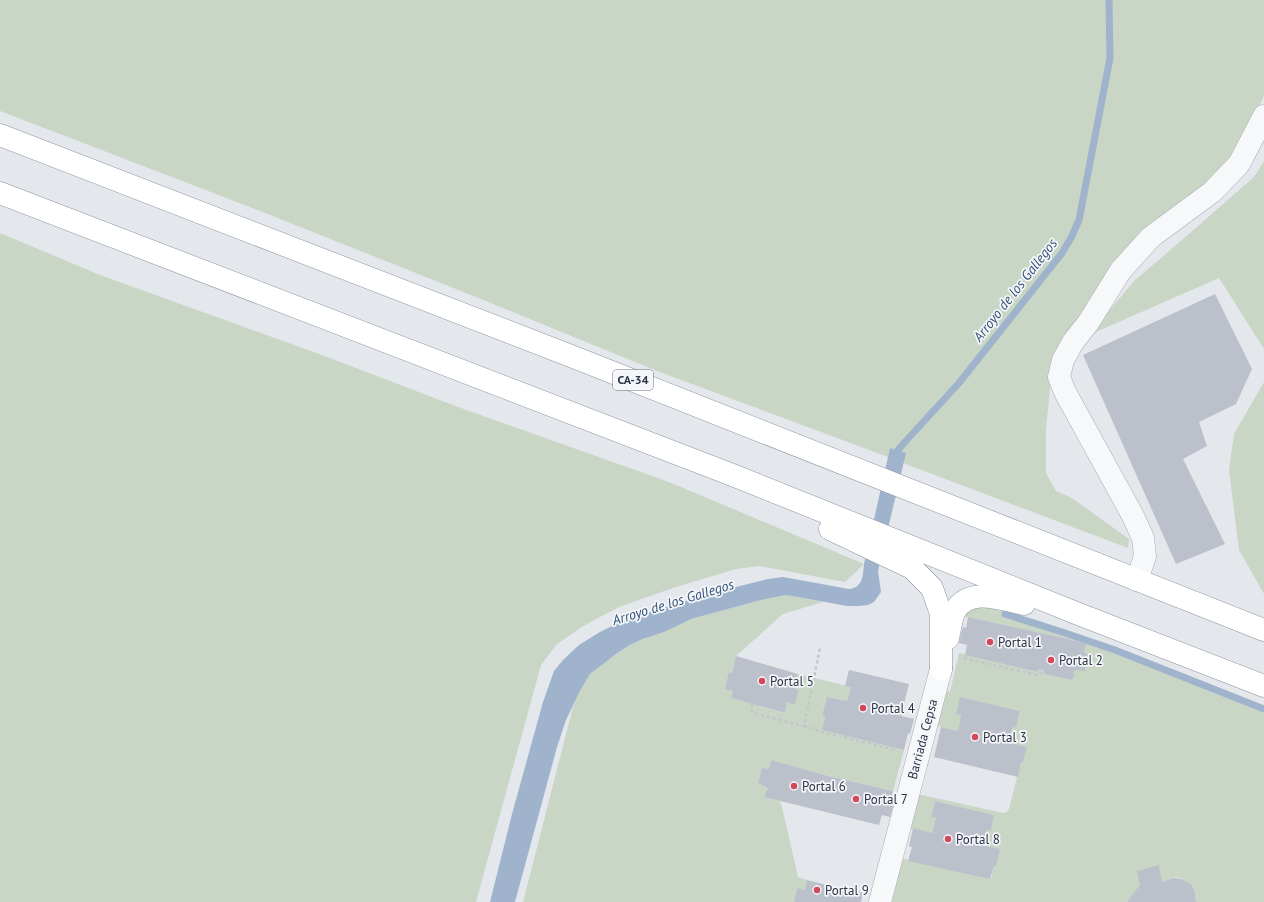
<svg xmlns="http://www.w3.org/2000/svg" width="1264" height="902" viewBox="0 0 1264 902" font-family="'PT Sans',sans-serif">
<style>
.green{fill:#c9d6c5}
.water{fill:#9fb4cc}
.lines{fill:none;stroke-linecap:round;stroke-linejoin:round}
.stream{stroke:#9fb4cc;stroke-width:7}
.building{fill:#bbc0ca}
.minor-casing{stroke:#a9aeb7;stroke-width:23}
.tertiary-casing{stroke:#a9aeb7;stroke-width:23}
.trunk-casing{stroke:#8b94a3;stroke-width:23}
.path{stroke:#c2c5cb;stroke-width:2.5;stroke-dasharray:3 3;stroke-linecap:butt}
.minor{stroke:#f7f8fa;stroke-width:22}
.tertiary{stroke:#f7f8fa;stroke-width:22}
.trunk{stroke:#fff;stroke-width:22}
.poi-dot{fill:#d1495b;stroke:#f4f6f9;stroke-width:1.5}
.labels{text-anchor:middle;stroke-width:3.5;stroke-linejoin:round;paint-order:stroke}
.shield{fill:#f4f6f9;stroke:#676e7b;stroke-width:1}
.shield-label{font-size:12px;font-weight:bold;fill:#2b3445}
.poi-label{font-size:13px;fill:#2b3445;stroke:#f4f6f9;text-anchor:start}
.street-label{font-size:13px;fill:#2b3445;stroke:#f4f6f9}
.water-label{font-size:14px;font-style:italic;fill:#34527a;stroke:#f4f6f9}
</style>
<rect width="100%" height="100%" fill="#e4e7ec"/>
<!-- green -->
<path class="green" d="M 0,0 L 1264,0 L 1264,96 L 1237,153 L 1213,182 L 1155,223 L 1051,377 L 1046,430 L 1046,473 L 1056,491 L 1072,498 L 1129,539 L 1128,548 L 903,463 L 905,453 L 890,448 L 888,457 L 657,371 L 476,297 L 255,209 L 0,111 Z
M 1264,161 L 1264,349 L 1219,278 L 1089,335 L 1134,281 L 1190,233 L 1254,177 Z
M 0,233 L 100,275 L 322,355 L 458,407 L 669,482 L 864,564 L 845,582 L 759,566 L 736,569 L 673,588 L 619,607 L 585,625 L 557,644 L 541,665 L 476,902 L 0,902 Z
M 1264,382 L 1264,594 L 1239,550 L 1229,470 L 1234,434 Z
M 786,595 L 823,602 L 783,614 L 736,656 L 732,673 L 730,672 L 733,691 L 731,698 L 784,713 L 787,702 L 795,704 L 799,691 L 795,689 L 798,674 L 851,687 L 847,701 L 827,697 L 822,715 L 825,716 L 822,730 L 904,750 L 893,791 L 832,777 L 771,760 L 769,769 L 762,768 L 758,783 L 768,788 L 765,797 L 780,801 L 782,807 L 798,877 L 807,880 L 805,890 L 797,888 L 794,902 L 523,902 L 573,707 L 581,689 L 590,674 L 599,666 L 630,645 L 691,619 L 761,600 Z
M 981,606 L 1033,619 L 1076,633 L 1264,706 L 1264,902 L 1196,902 C 1197,889 1186,875 1172,878 C 1169,879 1165,881 1162,882 L 1159,865 L 1127,902 L 880,902 L 891,856 L 991,879 L 994,866 L 984,846 L 987,830 L 991,831 L 994,815 L 935,801 L 931,817 L 936,818 L 932,833 L 899,826 L 908,792 L 1003,813 L 1007,812 L 1009,809 L 1021,762 L 1023,763 L 1027,747 L 1009,742 L 1013,727 L 1016,728 L 1020,711 L 960,697 L 961,715 L 958,731 L 941,727 L 933,722 L 944,690 L 950,692 L 959,653 L 1038,672 L 1039,669 L 1044,670 L 1043,674 L 1072,680 L 1075,675 L 1073,673 L 1075,670 L 1085,670 L 1088,654 L 1084,653 L 1086,643 L 963,616 L 963,612 Z"/>
<!-- water -->
<path class="water" d="M 890,448 L 906,453 L 880,562 L 878,571 L 881,592 L 874,602 L 868,605 L 859,606 L 847,606 L 786,595 L 761,600 L 691,619 L 664,632 L 643,639 L 630,645 L 616,654 L 590,674 L 581,689 L 566,720 L 557,747 L 515,902 L 490,902 L 512,814 L 543,702 L 554,671 L 563,660 L 579,645 L 600,632 L 622,621 L 708,594 L 768,579 L 783,577 L 849,589 C 863,588 863,575 864,564 Z"/>
<g class="lines">
<!-- stream -->
<path class="stream" d="M 898,450 L 904,443 L 959,383 L 1062,253 L 1071,238 L 1079,220 L 1110,58 L 1109,0
M 1005,614 L 1065,633 L 1115,650 L 1264,709"/>
</g>
<!-- building -->
<path class="building" d="M 1215,294 L 1252,369 L 1236,404 L 1199,422 L 1207,446 L 1183,459 L 1225,544 L 1176,564 L 1083,355 Z
M 968,617 L 1086,643 L 1084,653 L 1088,654 L 1085,671 L 1075,670 L 1073,673 L 1075,675 L 1072,680 L 1043,674 L 1044,670 L 1039,669 L 1038,672 L 965,655 L 967,645 L 959,643 L 963,627 L 966,628 Z
M 736,656 L 798,674 L 795,689 L 799,690 L 795,705 L 787,702 L 785,713 L 731,698 L 733,691 L 725,689 L 729,672 L 732,673 Z
M 849,670 L 909,684 L 901,716 L 914,719 L 910,734 L 908,733 L 904,750 L 822,730 L 825,716 L 822,715 L 827,697 L 847,701 L 851,687 L 845,686 Z
M 960,697 L 1020,711 L 1016,728 L 1013,727 L 1009,742 L 1027,747 L 1023,763 L 1021,762 L 1018,777 L 934,757 L 941,727 L 958,731 L 961,715 L 956,714 Z
M 771,760 L 832,777 L 893,791 L 890,802 L 894,803 L 890,817 L 882,815 L 879,825 L 764,797 L 768,788 L 758,783 L 762,768 L 769,769 Z
M 935,801 L 994,815 L 991,831 L 987,830 L 984,846 L 1000,849 L 996,866 L 994,866 L 990,879 L 908,861 L 912,847 L 909,846 L 913,828 L 932,833 L 936,818 L 931,817 Z
M 1159,865 L 1162,882 L 1173,878 L 1182,879 L 1191,884 L 1195,892 L 1196,902 L 1127,902 L 1140,885 L 1137,871 Z
M 807,880 L 831,886 L 830,889 L 839,891 L 840,887 L 863,893 L 861,902 L 794,902 L 797,888 L 805,890 Z"/>
<g class="lines">
<defs>
<path id="minor" d="M 1137,580 L 1145,556 L 1143,538 L 1133,516 L 1065,392 L 1059,377 L 1063,360 L 1073,342 L 1088,323 L 1121,270 L 1151,237 L 1212,192 L 1239,164 L 1264,116"/>
<path id="tertiary" d="M 880,902 L 941,669"/>
<path id="trunk" d="M 0,135 L 571,356 L 1264,630
M 0,193 L 735,476 L 1076,613 L 1264,686
M 830,529 L 912,568 L 932,588 L 941,614 L 941,669
M 948,638 C 950,630 951,618 955,611 C 969,586 1003,600 1024,604"/>
</defs>
<!-- minor casing -->
<use href="#minor" class="minor-casing"/>
<!-- tertiary casing -->
<use href="#tertiary" class="tertiary-casing"/>
<!-- trunk casing -->
<use href="#trunk" class="trunk-casing"/>
<!-- path -->
<path class="path" d="M 964,658 L 1037,675 L 1040,674 L 1042,670
M 752,704 L 751,709 L 753,713 L 804,726 L 820,648
M 804,726 L 823,732 L 896,750"/>
<!-- minor -->
<use href="#minor" class="minor"/>
<!-- tertiary -->
<use href="#tertiary" class="tertiary"/>
<!-- trunk -->
<use href="#trunk" class="trunk"/>
</g>
<!-- markers -->
<g class="poi-dot">
<circle cx="990" cy="642" r="4"/>
<circle cx="1051" cy="660" r="4"/>
<circle cx="762" cy="681" r="4"/>
<circle cx="863" cy="708" r="4"/>
<circle cx="975" cy="737" r="4"/>
<circle cx="794" cy="786" r="4"/>
<circle cx="856" cy="799" r="4"/>
<circle cx="948" cy="839" r="4"/>
<circle cx="817" cy="890" r="4"/>
</g>
<g class="labels">
<!-- shield labels -->
<rect class="shield" x="613" y="370" width="40" height="20" rx="3"/>
<g class="shield-label">
<text x="633" y="384">CA-34</text>
</g>
<!-- poi labels -->
<g class="poi-label">
<text x="998" y="647">Portal 1</text>
<text x="1059" y="665">Portal 2</text>
<text x="770" y="686">Portal 5</text>
<text x="871" y="713">Portal 4</text>
<text x="983" y="742">Portal 3</text>
<text x="802" y="791">Portal 6</text>
<text x="864" y="804">Portal 7</text>
<text x="956" y="844">Portal 8</text>
<text x="825" y="895">Portal 9</text>
</g>
<!-- street labels -->
<g class="street-label">
<text transform="translate(922 739) rotate(-75)" y="5">Barriada Cepsa</text>
</g>
<!-- water labels -->
<g class="water-label">
<text transform="translate(1015 290) rotate(-52)" y="5">Arroyo de los Gallegos</text>
<text transform="translate(673 602) rotate(-17)" y="5">Arroyo de los Gallegos</text>
</g>
</g>
</svg>
